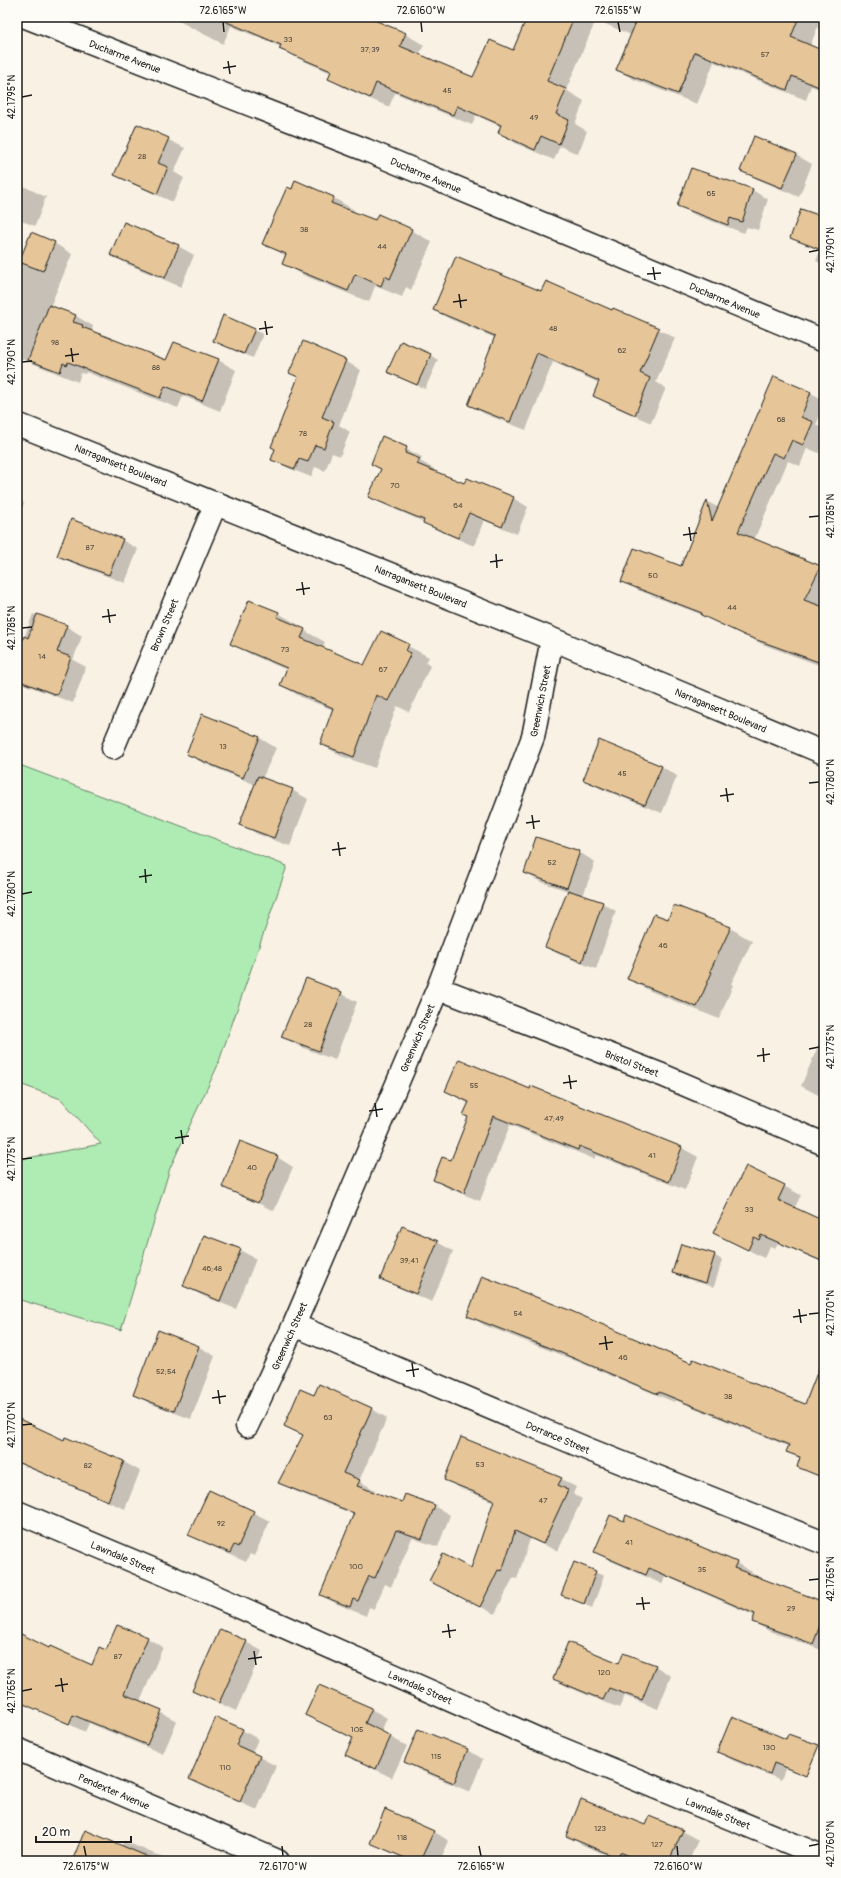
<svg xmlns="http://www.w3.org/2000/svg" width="841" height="1878" viewBox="0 0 841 1878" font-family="Pangolin,sans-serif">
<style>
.green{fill:#afecb3;stroke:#668468}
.shadow{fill:#0003}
.building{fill:#e6c698;stroke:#1c1c1c}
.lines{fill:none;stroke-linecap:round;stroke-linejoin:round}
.street-casing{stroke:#1c1c1c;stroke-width:25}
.street{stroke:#fdfcf7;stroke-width:22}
.ticks{fill:none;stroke:#1c1c1c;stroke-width:1.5}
.labels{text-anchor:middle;stroke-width:4;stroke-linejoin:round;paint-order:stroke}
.number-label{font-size:8px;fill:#4e463b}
.street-label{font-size:10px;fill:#1c1c1c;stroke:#fdfcf7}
.neatline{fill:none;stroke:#1c1c1c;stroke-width:1.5}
.ticks-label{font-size:10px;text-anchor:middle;fill:#1c1c1c}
</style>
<rect width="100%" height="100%" fill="#f8f1e4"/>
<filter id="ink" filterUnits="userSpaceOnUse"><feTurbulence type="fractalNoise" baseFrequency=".025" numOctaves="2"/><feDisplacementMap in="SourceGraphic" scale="8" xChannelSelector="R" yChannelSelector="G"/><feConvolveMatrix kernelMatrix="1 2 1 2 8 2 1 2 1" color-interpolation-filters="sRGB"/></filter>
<g filter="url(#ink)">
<!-- green -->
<path class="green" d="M 17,764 L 287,866 L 217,1067 L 170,1168 L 121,1330 L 17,1299 L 17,1160 L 101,1144 L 61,1099 L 17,1083 Z"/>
<!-- shadow -->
<path class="shadow" d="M 171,17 L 365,17 L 405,34 L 424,45 L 419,55 L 474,78 L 513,51 L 528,17 L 822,17 L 810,46 L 824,52 L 824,91 L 811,86 L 806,100 L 714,62 L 697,104 L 635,80 L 617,70 L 631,35 L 596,20 L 566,90 L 584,101 L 575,124 L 587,131 L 578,154 L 560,146 L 554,160 L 517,144 L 499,133 L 501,127 L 476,115 L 472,125 L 395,93 L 389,107 L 347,89 L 329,79 L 331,73 L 299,59 L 280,48 L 281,47 L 231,26 L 223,44 Z
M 138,125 L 185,148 L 174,172 L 184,178 L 173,202 L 132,184 L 116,175 Z
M 796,155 L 812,164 L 799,197 L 757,179 L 741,170 Z
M 296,181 L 334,198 L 354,210 L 353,213 L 376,221 L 411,230 L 432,242 L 411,290 L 406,287 L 402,297 L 375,286 L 369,302 L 303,275 L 283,263 L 286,256 L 263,243 Z
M 17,183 L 46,197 L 35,226 L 17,219 Z
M 752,190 L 768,199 L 758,230 L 747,227 L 744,233 L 695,215 L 679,206 Z
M 824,218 L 824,265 L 816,261 L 820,251 L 791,237 Z
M 32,234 L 54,243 L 72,254 L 50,307 L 76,316 L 93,326 L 92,331 L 167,361 L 218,360 L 236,370 L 220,411 L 183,396 L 178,408 L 86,372 L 85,374 L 81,373 L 78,382 L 17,357 L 17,270 Z
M 178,246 L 194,255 L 181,287 L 127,264 L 111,254 Z
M 434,310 L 613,311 L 658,329 L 675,338 L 656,382 L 666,388 L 651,423 L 610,405 L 594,395 L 599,383 L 553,362 L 526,430 L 485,414 L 469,405 L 495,338 L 450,319 Z
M 224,317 L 263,334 L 253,358 L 214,340 Z
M 430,355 L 438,360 L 425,389 L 396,376 Z
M 345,361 L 361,370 L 339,425 L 350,432 L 340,456 L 332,453 L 325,471 L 315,467 L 311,477 L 288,468 L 272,459 Z
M 775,377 L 811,393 L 824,400 L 824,406 L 816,425 L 824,429 L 824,440 L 819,453 L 807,448 L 800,466 L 788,461 L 754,540 L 824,569 L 824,598 L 820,607 L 824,609 L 824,667 L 762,644 L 705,616 L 638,590 L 622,581 L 682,568 L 708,502 L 719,508 Z
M 383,438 L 422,457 L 420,461 L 434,469 L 433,472 L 465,485 L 513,498 L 528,507 L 517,534 L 484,520 L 474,546 L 439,531 L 424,522 L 385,505 L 370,496 L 382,470 L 372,464 Z
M 17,499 L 24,503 L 17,521 Z
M 122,540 L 138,549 L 125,583 L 75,564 L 59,555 Z
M 17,560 L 21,562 L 17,572 Z
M 278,613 L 299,625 L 298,627 L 325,642 L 322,648 L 365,667 L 381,632 L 429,657 L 426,663 L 430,666 L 409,712 L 397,706 L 375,768 L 341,756 L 321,744 L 333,710 L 301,697 L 281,685 L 287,670 L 252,655 L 231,643 Z
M 33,614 L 66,626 L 82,636 L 73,660 L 86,667 L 73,703 L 26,685 L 17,680 L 17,657 Z
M 203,715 L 260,738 L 276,748 L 262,779 L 292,790 L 308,799 L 290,846 L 257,834 L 241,824 L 256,785 L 203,763 L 187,754 Z
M 661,766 L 677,776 L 662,813 L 601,789 L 585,779 Z
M 579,852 L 595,862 L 583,896 L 602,903 L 616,911 L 596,969 L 560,955 L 546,947 L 568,891 L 541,882 L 525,873 Z
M 668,921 L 730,928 L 752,941 L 731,984 L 733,985 L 719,1019 L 650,991 L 628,978 Z
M 341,993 L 357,1002 L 335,1060 L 298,1046 L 282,1036 Z
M 823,1035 L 824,1035 L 824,1098 L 801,1086 Z
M 532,1087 L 682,1148 L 698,1157 L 685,1190 L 596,1155 L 594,1159 L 510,1125 L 480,1201 L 450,1189 L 434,1180 L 451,1162 L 469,1117 L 469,1104 L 446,1091 L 530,1090 Z
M 277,1157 L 293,1167 L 274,1211 L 223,1186 Z
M 746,1167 L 801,1195 L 794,1209 L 824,1222 L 824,1263 L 778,1243 L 775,1248 L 770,1246 L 764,1258 L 715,1233 Z
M 437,1242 L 453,1251 L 432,1302 L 397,1287 L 381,1278 Z
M 240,1250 L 256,1259 L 236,1309 L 201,1295 L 185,1286 Z
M 714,1255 L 722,1260 L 714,1287 L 681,1277 L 674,1273 Z
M 468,1315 L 692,1364 L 806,1406 L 824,1405 L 824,1479 L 798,1466 L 801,1459 L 788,1452 L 790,1447 L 675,1400 L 674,1402 L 569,1358 L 484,1325 Z
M 159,1331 L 199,1347 L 215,1356 L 191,1419 L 151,1404 L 135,1395 Z
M 315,1396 L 372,1409 L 387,1418 L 359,1481 L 375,1490 L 374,1493 L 403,1503 L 434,1506 L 450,1515 L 438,1547 L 412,1538 L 391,1587 L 385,1584 L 374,1609 L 369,1607 L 366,1616 L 337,1604 L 321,1595 L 355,1515 L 295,1491 L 280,1482 L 304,1436 L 285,1426 Z
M 17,1420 L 64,1441 L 65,1438 L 124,1462 L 140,1471 L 125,1509 L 17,1463 Z
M 561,1479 L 576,1487 L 573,1494 L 582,1499 L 558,1551 L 530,1539 L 517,1579 L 513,1578 L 495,1614 L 445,1589 L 471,1569 L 494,1502 L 460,1488 L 445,1480 Z
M 209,1491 L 270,1521 L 254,1556 L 250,1554 L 246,1562 L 205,1543 L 189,1534 Z
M 595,1552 L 736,1563 L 752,1572 L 751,1575 L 824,1603 L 824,1651 L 769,1631 L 753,1622 L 755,1616 L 665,1576 L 662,1584 L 611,1561 Z
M 574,1564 L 604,1576 L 592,1608 L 562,1594 Z
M 17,1634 L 50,1649 L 92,1666 L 107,1652 L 147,1638 L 163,1647 L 140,1702 L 177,1721 L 163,1754 L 89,1723 L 85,1732 L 46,1713 L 17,1683 Z
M 246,1642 L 262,1651 L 236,1711 L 194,1691 Z
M 619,1664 L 655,1666 L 671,1676 L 658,1709 L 625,1696 L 619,1708 L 570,1688 L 554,1679 Z
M 371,1709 L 387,1718 L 381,1732 L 407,1746 L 392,1778 L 347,1755 L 354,1739 L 306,1715 Z
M 242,1730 L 258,1739 L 252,1753 L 276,1766 L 257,1810 L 206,1788 L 190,1779 Z
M 794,1745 L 781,1780 L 734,1761 L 718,1752 Z
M 467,1750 L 483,1759 L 470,1792 L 421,1771 L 405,1762 Z
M 646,1827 L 682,1831 L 698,1840 L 689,1861 L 621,1861 L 583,1845 L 567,1836 Z
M 433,1831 L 449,1841 L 440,1861 L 409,1861 L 372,1842 Z
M 124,1841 L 171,1861 L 77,1861 L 121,1847 Z"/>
<!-- building -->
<path class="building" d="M 215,17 L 367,17 L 406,33 L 400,46 L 473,77 L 490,40 L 513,50 L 527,17 L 574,17 L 547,81 L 566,89 L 556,114 L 569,120 L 559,144 L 541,136 L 535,150 L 498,133 L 501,125 L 457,106 L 453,115 L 376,83 L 370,98 L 328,79 L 331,71 L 279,49 L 281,45 Z
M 638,17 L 799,17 L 791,37 L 824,51 L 824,89 L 792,76 L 787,90 L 695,52 L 678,94 L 616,70 Z
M 137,124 L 169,138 L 158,163 L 168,167 L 157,194 L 114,175 Z
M 754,136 L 797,154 L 782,188 L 740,171 Z
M 691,168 L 753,189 L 742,222 L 730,218 L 728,225 L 677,206 Z
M 295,180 L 334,197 L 331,203 L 375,220 L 378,214 L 412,229 L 390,279 L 385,276 L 381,286 L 355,274 L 348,291 L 282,264 L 286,254 L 262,244 L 287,187 L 292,189 Z
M 801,209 L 824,217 L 824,251 L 790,238 Z
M 124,222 L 179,245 L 165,278 L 110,255 Z
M 31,232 L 55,242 L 43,271 L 19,262 Z
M 456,256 L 541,291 L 546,281 L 612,310 L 613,308 L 659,328 L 640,373 L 650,378 L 635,415 L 593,396 L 599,381 L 537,353 L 510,422 L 468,405 L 495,336 L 433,310 Z
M 49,305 L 76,315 L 73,322 L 83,325 L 82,327 L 166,360 L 174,342 L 219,359 L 202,401 L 165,386 L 160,398 L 68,362 L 67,365 L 63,363 L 60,372 L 28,360 Z
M 223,315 L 255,329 L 244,354 L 213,341 Z
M 303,341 L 346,360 L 322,417 L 334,422 L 324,448 L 315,445 L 308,462 L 299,459 L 295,469 L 271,460 L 275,449 L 271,447 L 298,377 L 289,373 Z
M 401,341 L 431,354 L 417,385 L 387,372 Z
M 774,376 L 811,392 L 801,417 L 813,422 L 803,445 L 792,440 L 784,458 L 773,453 L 738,532 L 821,566 L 804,600 L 824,607 L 824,664 L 746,636 L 701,615 L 702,613 L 621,582 L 634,548 L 681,566 L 707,500 L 712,521 Z
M 382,436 L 407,447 L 405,453 L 420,459 L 417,464 L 464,483 L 467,478 L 514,497 L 502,527 L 469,513 L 458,538 L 423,523 L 424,520 L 368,497 L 381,469 L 371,464 Z
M 71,519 L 123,539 L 109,575 L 57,556 Z
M 249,600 L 279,612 L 277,617 L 305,629 L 301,638 L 364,665 L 381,631 L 409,644 L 406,651 L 411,653 L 388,701 L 376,695 L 354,757 L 320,744 L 333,708 L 280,685 L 287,668 L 230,644 Z
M 37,614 L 67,625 L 57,652 L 71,657 L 57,695 L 17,680 L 17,654 L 24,636 L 28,638 Z
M 202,714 L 260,737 L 243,778 L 186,754 Z
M 599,740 L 662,766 L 645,805 L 583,780 Z
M 258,776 L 293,789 L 274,838 L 239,825 Z
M 536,837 L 580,851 L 567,888 L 524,873 Z
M 568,890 L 603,902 L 582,962 L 545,947 Z
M 674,905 L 731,927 L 710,971 L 712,972 L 697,1007 L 627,979 L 654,914 L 668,919 Z
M 306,978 L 342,992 L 319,1051 L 281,1037 Z
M 459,1059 L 530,1089 L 531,1086 L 682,1147 L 669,1182 L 579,1146 L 578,1150 L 493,1116 L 464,1193 L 433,1180 L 442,1157 L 451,1160 L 468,1117 L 463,1115 L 469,1102 L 445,1091 Z
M 240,1141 L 278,1156 L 258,1203 L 222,1187 Z
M 746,1166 L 785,1185 L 778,1200 L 824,1221 L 824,1262 L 761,1235 L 759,1240 L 754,1237 L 748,1250 L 713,1233 Z
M 402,1226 L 438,1241 L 416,1294 L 380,1279 Z
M 204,1235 L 241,1249 L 220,1301 L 183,1286 Z
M 681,1244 L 715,1254 L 706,1283 L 672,1273 Z
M 482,1276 L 569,1310 L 691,1363 L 693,1359 L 805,1404 L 822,1360 L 824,1361 L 824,1478 L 797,1467 L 800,1457 L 786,1452 L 789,1445 L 659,1392 L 658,1394 L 552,1349 L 467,1316 Z
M 158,1330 L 199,1346 L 174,1411 L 133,1395 Z
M 319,1384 L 372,1408 L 343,1473 L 360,1480 L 357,1486 L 402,1502 L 405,1494 L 435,1505 L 422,1539 L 396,1530 L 375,1578 L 369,1576 L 358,1601 L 353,1599 L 350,1607 L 320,1595 L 354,1513 L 278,1483 L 303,1435 L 284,1426 L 300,1389 L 314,1395 Z
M 17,1418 L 64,1440 L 65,1437 L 124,1461 L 108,1501 L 17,1462 Z
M 461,1437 L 562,1478 L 558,1485 L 568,1490 L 543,1544 L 515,1531 L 502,1571 L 498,1570 L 480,1607 L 429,1581 L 443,1554 L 471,1568 L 494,1500 L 444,1480 Z
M 209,1490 L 254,1511 L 238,1547 L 234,1545 L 230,1553 L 188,1535 Z
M 610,1515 L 624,1521 L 626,1515 L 737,1562 L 734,1568 L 824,1602 L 824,1615 L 813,1644 L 752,1622 L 755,1614 L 649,1568 L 646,1575 L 594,1552 Z
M 574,1562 L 596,1571 L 584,1604 L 561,1595 Z
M 117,1625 L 148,1637 L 124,1694 L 162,1710 L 147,1745 L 73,1715 L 69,1724 L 17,1701 L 17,1632 L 49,1648 L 50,1646 L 92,1665 L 99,1647 L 106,1650 Z
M 220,1629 L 247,1641 L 219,1703 L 192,1691 Z
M 568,1642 L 619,1663 L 623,1653 L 656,1665 L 642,1700 L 609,1688 L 603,1700 L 553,1679 Z
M 319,1685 L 372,1708 L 365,1723 L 391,1736 L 376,1769 L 345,1755 L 353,1738 L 305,1715 Z
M 732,1716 L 786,1739 L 788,1734 L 819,1745 L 806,1776 L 774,1763 L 770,1774 L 717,1752 Z
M 216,1717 L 243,1729 L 236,1745 L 260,1756 L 240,1802 L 189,1779 Z
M 418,1729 L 468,1749 L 454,1783 L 404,1762 Z
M 581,1799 L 645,1825 L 649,1816 L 683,1830 L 669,1861 L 641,1861 L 620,1852 L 618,1858 L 566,1836 Z
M 385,1809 L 434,1831 L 420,1861 L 412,1861 L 370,1843 Z
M 85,1830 L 158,1861 L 72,1861 Z"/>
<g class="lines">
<defs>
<path id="street" d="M 26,17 L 366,150 L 824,341
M 17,424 L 552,639 L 824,753
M 113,748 L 216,503
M 438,988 L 662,1075 L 824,1144
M 294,1325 L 590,1450 L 824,1543
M 247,1426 L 294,1325 L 438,988 L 533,737 L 552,639
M 17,1512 L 185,1583 L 538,1739 L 824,1857
M 17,1749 L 278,1861"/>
</defs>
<!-- street casing -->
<use href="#street" class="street-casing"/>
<!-- street -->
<use href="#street" class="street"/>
</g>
</g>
<!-- ticks -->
<path class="ticks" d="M 223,22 L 224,32M 421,22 L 422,32M 618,22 L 620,32M 228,61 L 230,74M 223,68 L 236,66M 22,97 L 32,95M 809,252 L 819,250M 653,267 L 655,280M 647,274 L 661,273M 459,294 L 461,308M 453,302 L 467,300M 265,321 L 267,335M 259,329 L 273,327M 71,348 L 73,362M 65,356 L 79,354M 22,362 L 32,361M 809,517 L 819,516M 689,527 L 691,541M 683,535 L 697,533M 496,554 L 497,568M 490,562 L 503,560M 302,582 L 304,595M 296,590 L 310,588M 108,609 L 110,623M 102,617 L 116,615M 22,628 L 32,627M 809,783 L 819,782M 726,788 L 728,802M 720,796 L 734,794M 532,815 L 534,829M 526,823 L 540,821M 338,842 L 340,856M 332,850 L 346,848M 145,869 L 146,883M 139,877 L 152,875M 22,894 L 32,892M 763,1048 L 764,1062M 809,1049 L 819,1047M 757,1056 L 770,1054M 569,1075 L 571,1089M 563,1083 L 577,1081M 375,1103 L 377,1117M 369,1111 L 383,1109M 181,1130 L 183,1144M 175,1138 L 189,1136M 22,1159 L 32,1158M 799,1309 L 801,1323M 809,1314 L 819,1313M 793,1317 L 807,1315M 605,1336 L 607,1350M 599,1344 L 613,1342M 412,1363 L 414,1377M 406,1371 L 419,1369M 218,1390 L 220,1404M 212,1398 L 226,1396M 22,1425 L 32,1424M 809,1580 L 819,1579M 642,1597 L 644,1610M 636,1604 L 650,1603M 448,1624 L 450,1638M 442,1632 L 456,1630M 254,1651 L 256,1665M 248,1659 L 262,1657M 61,1678 L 63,1692M 55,1686 L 68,1684M 22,1691 L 32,1689M 84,1846 L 86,1856M 282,1846 L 283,1856M 479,1846 L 481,1856M 677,1846 L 678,1856M 809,1846 L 819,1844"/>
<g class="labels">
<!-- number labels -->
<g class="number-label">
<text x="288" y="42">33</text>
<text x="370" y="52">37;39</text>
<text x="765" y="57">57</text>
<text x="447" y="93">45</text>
<text x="534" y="120">49</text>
<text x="142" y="159">28</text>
<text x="711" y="196">65</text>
<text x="304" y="232">38</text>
<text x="382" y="249">44</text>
<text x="553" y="331">48</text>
<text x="55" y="345">98</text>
<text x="622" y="353">62</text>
<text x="156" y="370">88</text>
<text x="781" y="422">68</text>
<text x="303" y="436">78</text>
<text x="395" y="488">70</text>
<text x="458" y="508">64</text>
<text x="90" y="550">87</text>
<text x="653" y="578">50</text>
<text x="732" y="610">44</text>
<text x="285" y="652">73</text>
<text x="42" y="659">14</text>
<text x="383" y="672">67</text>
<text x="223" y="749">13</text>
<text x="622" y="776">45</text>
<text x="552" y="865">52</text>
<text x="663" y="948">46</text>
<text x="308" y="1027">28</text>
<text x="474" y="1088">55</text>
<text x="554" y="1121">47;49</text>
<text x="652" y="1158">41</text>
<text x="252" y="1170">40</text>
<text x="749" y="1212">33</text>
<text x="409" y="1263">39;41</text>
<text x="212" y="1271">46;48</text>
<text x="518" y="1316">54</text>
<text x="623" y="1360">46</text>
<text x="166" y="1374">52;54</text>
<text x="728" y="1399">38</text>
<text x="328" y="1420">63</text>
<text x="480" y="1467">53</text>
<text x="88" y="1468">82</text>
<text x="543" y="1503">47</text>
<text x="221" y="1526">92</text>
<text x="629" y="1545">41</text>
<text x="356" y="1569">100</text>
<text x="702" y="1572">35</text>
<text x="791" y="1611">29</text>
<text x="118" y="1659">87</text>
<text x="604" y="1675">120</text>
<text x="357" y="1732">105</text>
<text x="769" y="1750">130</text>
<text x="436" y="1759">115</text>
<text x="225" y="1770">110</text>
<text x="600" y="1831">123</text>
<text x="402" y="1840">118</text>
<text x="657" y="1847">127</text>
</g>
<!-- street labels -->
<g class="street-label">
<text transform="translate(125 56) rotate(21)" y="4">Ducharme Avenue</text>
<text transform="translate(426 175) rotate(23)" y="4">Ducharme Avenue</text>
<text transform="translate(725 300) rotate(23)" y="4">Ducharme Avenue</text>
<text transform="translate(121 465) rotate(22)" y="4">Narragansett Boulevard</text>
<text transform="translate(421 586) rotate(22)" y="4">Narragansett Boulevard</text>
<text transform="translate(164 625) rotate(-67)" y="4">Brown Street</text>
<text transform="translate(540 701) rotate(-79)" y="4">Greenwich Street</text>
<text transform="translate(721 710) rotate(23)" y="4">Narragansett Boulevard</text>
<text transform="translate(417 1038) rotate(-67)" y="4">Greenwich Street</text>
<text transform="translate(632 1063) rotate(21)" y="4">Bristol Street</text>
<text transform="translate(289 1336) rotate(-66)" y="4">Greenwich Street</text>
<text transform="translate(558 1437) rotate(23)" y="4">Dorrance Street</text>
<text transform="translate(123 1557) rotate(23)" y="4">Lawndale Street</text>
<text transform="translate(420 1687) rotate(24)" y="4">Lawndale Street</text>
<text transform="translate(114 1791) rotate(23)" y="4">Pendexter Avenue</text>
<text transform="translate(718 1813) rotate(22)" y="4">Lawndale Street</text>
</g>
</g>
<!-- margin -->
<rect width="841" height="1878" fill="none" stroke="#fdfcf7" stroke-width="44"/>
<!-- scale -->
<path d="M36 1836v6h95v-6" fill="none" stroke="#1c1c1c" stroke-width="2"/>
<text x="42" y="1836" font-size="12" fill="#1c1c1c" stroke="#fdfcf7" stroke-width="3" paint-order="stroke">20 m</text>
<rect x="22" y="22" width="797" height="1834" class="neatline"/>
<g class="ticks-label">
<text x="223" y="14">72.6165°W</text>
<text x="421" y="14">72.6160°W</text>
<text x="618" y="14">72.6155°W</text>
<text transform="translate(11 97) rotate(-90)" y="4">42.1795°N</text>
<text transform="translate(830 250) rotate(-90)" y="4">42.1790°N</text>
<text transform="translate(11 362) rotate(-90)" y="4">42.1790°N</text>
<text transform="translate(830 516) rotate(-90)" y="4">42.1785°N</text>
<text transform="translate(11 628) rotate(-90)" y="4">42.1785°N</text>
<text transform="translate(830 782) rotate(-90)" y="4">42.1780°N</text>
<text transform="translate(11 894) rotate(-90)" y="4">42.1780°N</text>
<text transform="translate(830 1047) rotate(-90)" y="4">42.1775°N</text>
<text transform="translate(11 1159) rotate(-90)" y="4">42.1775°N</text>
<text transform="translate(830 1313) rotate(-90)" y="4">42.1770°N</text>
<text transform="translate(11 1425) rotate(-90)" y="4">42.1770°N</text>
<text transform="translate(830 1579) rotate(-90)" y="4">42.1765°N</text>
<text transform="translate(11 1691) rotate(-90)" y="4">42.1765°N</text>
<text transform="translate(830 1844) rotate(-90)" y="4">42.1760°N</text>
<text x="86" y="1870">72.6175°W</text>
<text x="283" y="1870">72.6170°W</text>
<text x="481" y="1870">72.6165°W</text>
<text x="678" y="1870">72.6160°W</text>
</g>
</svg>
